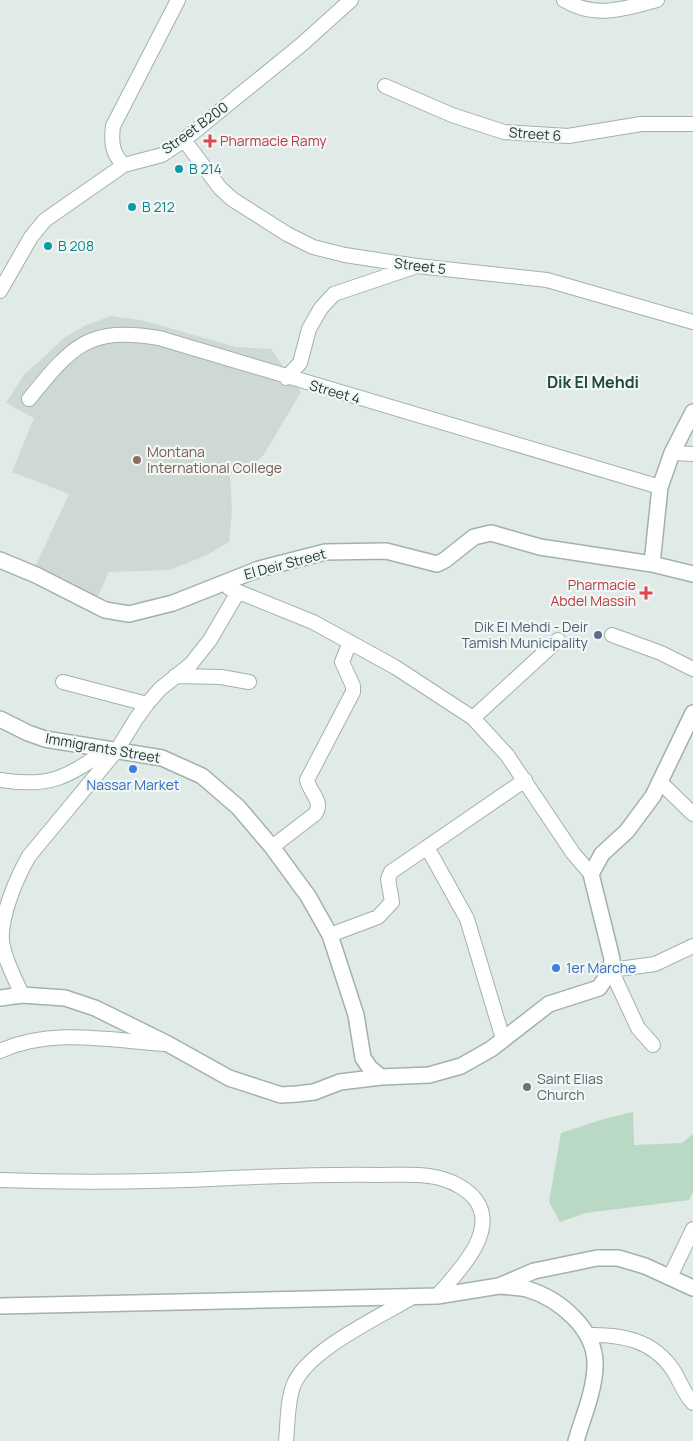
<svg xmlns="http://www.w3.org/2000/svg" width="693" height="1441" viewBox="0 0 693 1441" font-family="Manrope,sans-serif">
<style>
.built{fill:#ced9d5}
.green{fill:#bad9c4}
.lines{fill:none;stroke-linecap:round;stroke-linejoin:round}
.minor-casing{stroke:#a3b1ad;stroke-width:16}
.tertiary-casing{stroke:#a3b1ad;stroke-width:18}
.minor{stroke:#fff;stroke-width:14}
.tertiary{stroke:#fff;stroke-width:15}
.health-dot{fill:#e0444e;stroke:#f0f7f4;stroke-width:2}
.culture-dot{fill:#0f9aa8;stroke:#f0f7f4;stroke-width:2}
.education-dot{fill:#8d6e63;stroke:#f0f7f4;stroke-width:2}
.service-dot{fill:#5c6f8a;stroke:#f0f7f4;stroke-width:2}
.shop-dot{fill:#3f7fe0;stroke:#f0f7f4;stroke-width:2}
.worship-dot{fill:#6b7280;stroke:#f0f7f4;stroke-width:2}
.labels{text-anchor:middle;stroke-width:4.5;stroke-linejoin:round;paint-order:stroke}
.street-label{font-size:14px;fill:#223834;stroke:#f0f7f4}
.health-label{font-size:14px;fill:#be3a42;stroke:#f0f7f4;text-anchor:start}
.culture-label{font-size:14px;fill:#0d838f;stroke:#f0f7f4;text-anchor:start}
.education-label{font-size:14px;fill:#785e54;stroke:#f0f7f4;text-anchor:start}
.service-label{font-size:14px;fill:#4e5e75;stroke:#f0f7f4;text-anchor:end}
.shop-label{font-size:14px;fill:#366cbe;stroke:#f0f7f4}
.worship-label{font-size:14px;fill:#5b616d;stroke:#f0f7f4;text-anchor:start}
.quarter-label{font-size:16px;font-weight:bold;fill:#204941;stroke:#f0f7f4}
</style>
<rect width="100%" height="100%" fill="#e0eae6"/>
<!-- built -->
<path class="built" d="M 111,316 L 141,320 L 236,347 L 271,349 L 301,392 L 263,456 L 253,465 L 238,468 L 230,475 L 232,512 L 229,542 L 207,555 L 170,570 L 109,572 L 97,598 L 35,567 L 69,494 L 12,472 L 34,418 L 6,403 L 23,376 L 64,338 L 84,326 Z"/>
<!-- green -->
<path class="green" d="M 633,1112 L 634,1145 L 682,1143 L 693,1134 L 693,1192 L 689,1200 L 585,1213 L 560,1222 L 549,1202 L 561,1133 L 604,1119 Z"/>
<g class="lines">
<defs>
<path id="minor" d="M 564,0 C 595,19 624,9 657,0
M 385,86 L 452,115 L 504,132 L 568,136 L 641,124 L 693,124
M 184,140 L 220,188 L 232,199 L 287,234 L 313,247 L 345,255 L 417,266 L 547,280 L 693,322
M 124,165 C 112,154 111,142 113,126 L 178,0
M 0,291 L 31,237 L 45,220 L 124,165 L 162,155 L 184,140 L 301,45 L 351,0
M 286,378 L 300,363 L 309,329 L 321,308 L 334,294 L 414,267
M 29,399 C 72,346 88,326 159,338 L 660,487
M 672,453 L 693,454
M 229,588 L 313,622 L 395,667 L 473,718 L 507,755 L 573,853 L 591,874
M 612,635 L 661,653 L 693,669
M 175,676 L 221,677 L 249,682
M 63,682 L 147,704
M 473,718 L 558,640
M 0,780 C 51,788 67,777 108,749
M 660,782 L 693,814
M 272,847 L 315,814 C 324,802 310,793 307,780 L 353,692 L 353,686 L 342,662 L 350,642
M 427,847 L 467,919 L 503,1039
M 330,935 L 378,917 L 392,902 L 388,879 L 391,872 L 525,780
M 22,995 C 15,978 4,959 2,941 C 0,916 17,877 29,856 L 117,750 L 136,719 L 147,704 L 160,689 L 191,664 L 210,640 L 238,592
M 653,1045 L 638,1028 L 611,970 L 655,964 L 693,946
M 0,1051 C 53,1027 112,1041 167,1044
M 0,1180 C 77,1183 154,1182 231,1178 C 281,1176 329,1174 379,1175 C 400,1175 423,1173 443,1179 C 454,1182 468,1190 475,1199 C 500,1231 457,1273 437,1296
M 670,1277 L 693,1229
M 588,1335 C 621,1334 653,1340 673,1370 C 680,1381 684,1394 693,1403
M 286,1441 C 288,1422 287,1401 294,1384 C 308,1350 379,1317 411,1298"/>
<path id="tertiary" d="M 0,560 L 36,575 L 105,610 L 129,614 L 173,603 L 259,569 L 325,552 L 386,551 L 437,564 L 445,560 L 474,537 L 491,533 L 540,547 L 652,564 L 693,574
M 652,564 L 660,487 L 672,453 L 693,412
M 0,719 L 28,733 L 45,739 L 162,758 L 202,776 L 238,807 L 272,847 L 308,896 L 330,935 L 356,1015 L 363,1058 L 370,1068 L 381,1077
M 0,998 L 22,995 L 65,998 L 95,1008 L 168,1044 L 229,1078 L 281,1095 L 297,1094 L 314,1092 L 340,1082 L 381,1077 L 429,1075 L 461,1066 L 491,1049 L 549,1004 L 599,988 L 611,970 L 612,959 L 591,874 L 602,854 L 627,831 L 653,796 L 693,713
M 500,1286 C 509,1287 518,1287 527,1289 C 560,1299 597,1330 595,1367 C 594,1392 583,1417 576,1441
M 0,1306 L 437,1296 L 499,1286 L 534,1271 L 597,1258 L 618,1258 L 645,1266 L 693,1288"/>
</defs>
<!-- minor casing -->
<use href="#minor" class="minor-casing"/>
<!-- tertiary casing -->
<use href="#tertiary" class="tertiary-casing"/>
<!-- minor -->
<use href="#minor" class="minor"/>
<!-- tertiary -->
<use href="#tertiary" class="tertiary"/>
</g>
<!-- markers -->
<g class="health-dot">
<path d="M207.5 133.5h5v5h5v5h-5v5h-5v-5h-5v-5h5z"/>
<path d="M643.5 585.5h5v5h5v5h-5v5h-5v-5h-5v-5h5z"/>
</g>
<g class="culture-dot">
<circle cx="179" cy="169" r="5"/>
<circle cx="132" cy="207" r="5"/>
<circle cx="48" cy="246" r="5"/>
</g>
<circle class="education-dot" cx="137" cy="460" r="5"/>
<circle class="service-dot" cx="598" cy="635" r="5"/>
<g class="shop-dot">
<circle cx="133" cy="769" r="5"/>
<circle cx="556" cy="968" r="5"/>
</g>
<circle class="worship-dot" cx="527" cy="1087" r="5"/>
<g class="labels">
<!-- street labels -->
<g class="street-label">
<text transform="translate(195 128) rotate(-36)" y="5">Street B200</text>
<text transform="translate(535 134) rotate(4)" y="5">Street 6</text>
<text transform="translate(420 266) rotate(7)" y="5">Street 5</text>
<text transform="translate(335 392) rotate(16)" y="5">Street 4</text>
<text transform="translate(285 564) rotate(-15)" y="5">El Deir Street</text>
<text transform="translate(103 748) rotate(10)" y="5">Immigrants Street</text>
</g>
<!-- health labels -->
<g class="health-label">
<text x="220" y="146">Pharmacie Ramy</text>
<text x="636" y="590" text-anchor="end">Pharmacie<tspan x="636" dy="16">Abdel Massih</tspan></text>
</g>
<!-- culture labels -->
<g class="culture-label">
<text x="189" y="174">B 214</text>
<text x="142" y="212">B 212</text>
<text x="58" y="251">B 208</text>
</g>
<!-- education labels -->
<g class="education-label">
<text x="147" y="457">Montana<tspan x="147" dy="16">International College</tspan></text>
</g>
<!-- service labels -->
<g class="service-label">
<text x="588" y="632">Dik El Mehdi - Deir<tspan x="588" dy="16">Tamish Municipality</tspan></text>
</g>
<!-- shop labels -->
<g class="shop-label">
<text x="133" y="790">Nassar Market</text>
<text x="566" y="973" text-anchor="start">1er Marche</text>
</g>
<!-- worship labels -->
<g class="worship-label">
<text x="537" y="1084">Saint Elias<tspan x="537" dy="16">Church</tspan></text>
</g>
<!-- quarter labels -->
<g class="quarter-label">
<text x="593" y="388">Dik El Mehdi</text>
</g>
</g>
</svg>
